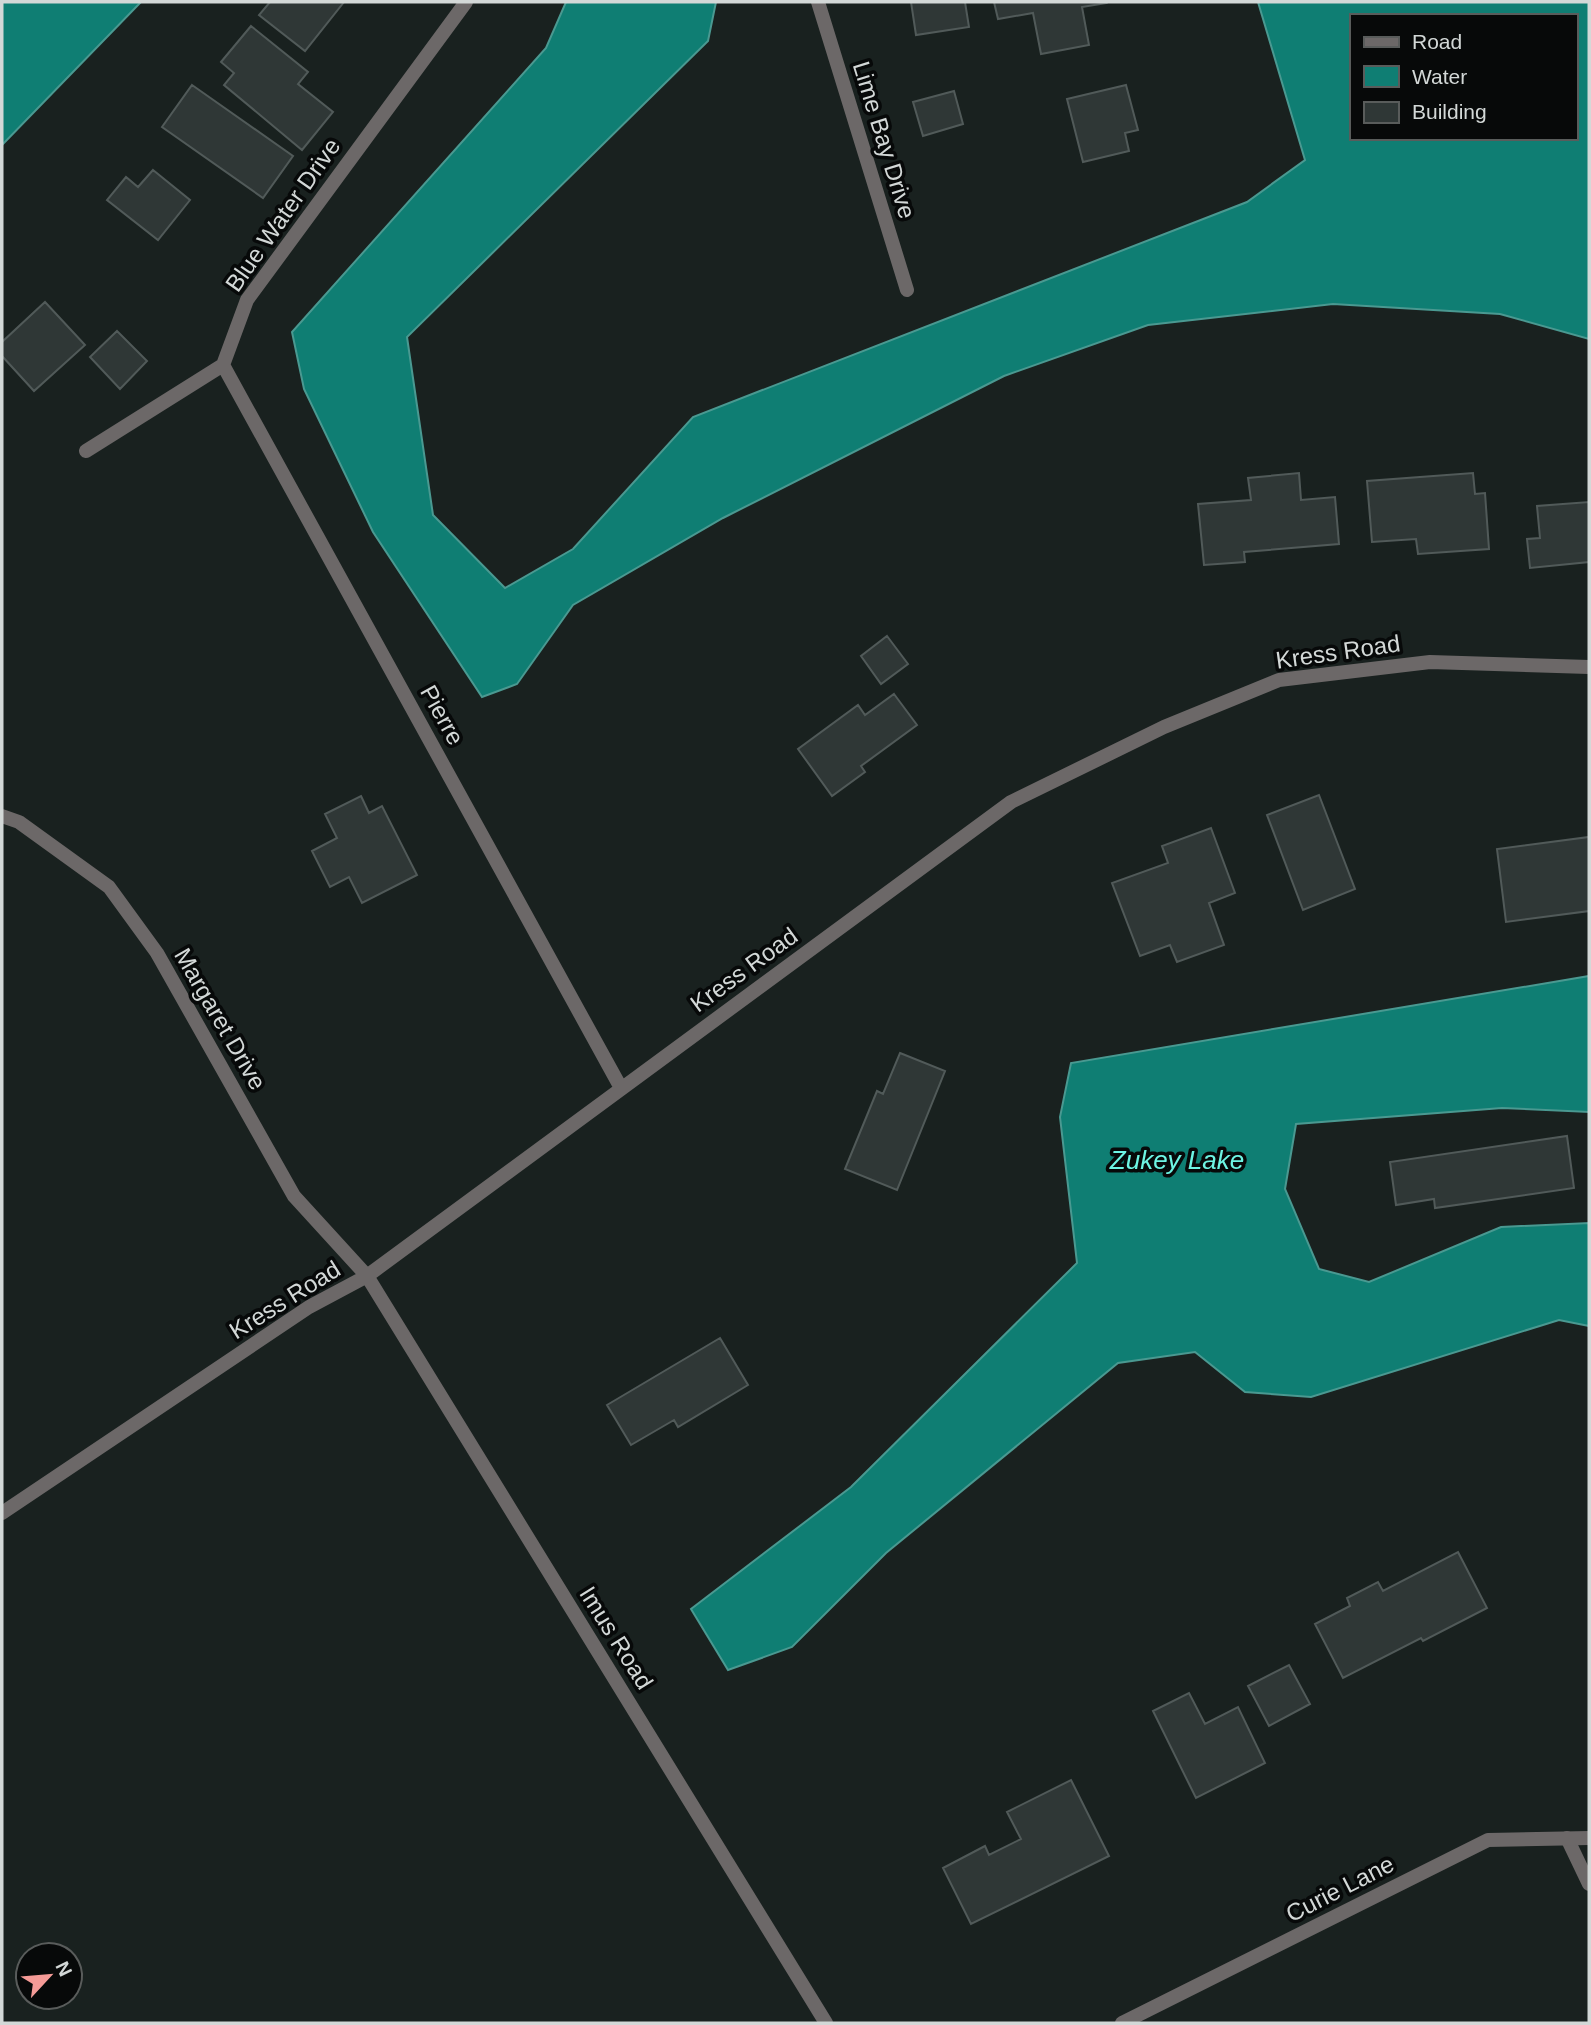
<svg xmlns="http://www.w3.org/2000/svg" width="1591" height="2025" viewBox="0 0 1591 2025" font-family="Arial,sans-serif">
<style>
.water{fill:#0f7e73;stroke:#4a9991;stroke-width:2;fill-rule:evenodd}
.building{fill:#2f3736;stroke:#515a59;stroke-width:2}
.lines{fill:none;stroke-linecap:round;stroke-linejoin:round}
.service{stroke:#6c6868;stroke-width:14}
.minor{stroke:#6c6868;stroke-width:14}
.labels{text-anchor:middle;stroke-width:7;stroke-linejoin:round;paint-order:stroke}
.street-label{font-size:24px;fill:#d3d8d7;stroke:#070909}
.water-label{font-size:26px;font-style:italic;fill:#6ef5e4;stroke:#070909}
</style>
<rect width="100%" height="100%" fill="#19211f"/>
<!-- water -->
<path class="water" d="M 2,2 L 141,2 L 2,145 Z
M 566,2 L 716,2 L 708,41 L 407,337 L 433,515 L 505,588 L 573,549 L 693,417 L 1247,202 L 1305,160 L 1258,2 L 1589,2 L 1589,339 L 1500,314 L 1333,304 L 1148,325 L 1004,376 L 723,518 L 573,605 L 517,684 L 482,697 L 373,532 L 304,389 L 292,332 L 546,48 ZM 1351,16 L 1575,16 L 1575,138 L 1351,138 Z
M 1589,976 L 1589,1112 L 1502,1108 L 1296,1124 L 1285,1189 L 1319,1269 L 1369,1282 L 1501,1227 L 1589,1223 L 1589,1326 L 1559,1320 L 1311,1397 L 1245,1392 L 1195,1352 L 1118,1363 L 886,1553 L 792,1647 L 728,1670 L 691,1609 L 851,1487 L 1077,1263 L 1060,1117 L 1071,1063 Z"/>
<!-- building -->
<path class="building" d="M 270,2 L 344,2 L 305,51 L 259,15 Z
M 911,2 L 965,2 L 969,27 L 916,35 Z
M 994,2 L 1105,2 L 1106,3 L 1082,7 L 1089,45 L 1041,54 L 1033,13 L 998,19 Z
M 251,26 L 308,72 L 298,84 L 333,112 L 302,150 L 224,85 L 234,73 L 221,62 Z
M 192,85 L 293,156 L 263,198 L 162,127 Z
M 1126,85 L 1138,130 L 1125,133 L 1129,151 L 1083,162 L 1067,99 Z
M 954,91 L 963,124 L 923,136 L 913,102 Z
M 153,170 L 190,200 L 158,240 L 107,200 L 126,177 L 138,187 Z
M 45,302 L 85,345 L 34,391 L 2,356 L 2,342 Z
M 117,331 L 147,361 L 120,389 L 90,357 Z
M 1299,473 L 1301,500 L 1335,497 L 1339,544 L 1244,552 L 1245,562 L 1204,565 L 1198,504 L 1251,500 L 1248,478 Z
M 1473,473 L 1475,494 L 1485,493 L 1489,549 L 1418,554 L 1416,539 L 1372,542 L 1367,481 Z
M 1589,502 L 1589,562 L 1530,568 L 1527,539 L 1540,538 L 1537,506 Z
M 887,636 L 908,664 L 881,684 L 861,656 Z
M 894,694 L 917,725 L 861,766 L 865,772 L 832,796 L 798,749 L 858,705 L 865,715 Z
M 1319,795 L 1355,889 L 1303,910 L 1267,815 Z
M 361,796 L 369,813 L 382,806 L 417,875 L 362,903 L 349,877 L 330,887 L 312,851 L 337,838 L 325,814 Z
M 1211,828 L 1235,893 L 1209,903 L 1224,945 L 1177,962 L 1170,945 L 1140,956 L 1112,883 L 1168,863 L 1162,846 Z
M 1589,837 L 1589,911 L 1506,922 L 1497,849 Z
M 900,1053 L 945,1071 L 897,1190 L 845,1169 L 877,1091 L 883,1094 Z
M 1567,1136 L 1574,1188 L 1435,1208 L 1434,1199 L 1396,1205 L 1390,1162 Z
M 720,1338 L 748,1385 L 678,1427 L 674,1420 L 631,1445 L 607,1405 Z
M 1458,1552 L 1487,1608 L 1423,1641 L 1421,1638 L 1343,1678 L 1315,1624 L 1350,1606 L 1347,1598 L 1378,1582 L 1383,1591 Z
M 1289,1665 L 1310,1704 L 1269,1726 L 1248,1686 Z
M 1189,1693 L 1205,1724 L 1238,1707 L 1265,1763 L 1196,1798 L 1153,1711 Z
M 1071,1780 L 1109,1856 L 971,1924 L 943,1868 L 985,1846 L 989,1855 L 1021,1839 L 1007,1812 Z"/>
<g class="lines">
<!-- service -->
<path class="service" d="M 1567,1838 L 1589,1884"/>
<!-- minor -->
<path class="minor" d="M 818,2 L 907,290
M 223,365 L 621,1088
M 86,451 L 223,365 L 247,300 L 466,2
M 2,816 L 19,822 L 109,887 L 157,953 L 294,1196 L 367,1276 L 826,2023
M 2,1513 L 309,1307 L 367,1276 L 1011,802 L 1164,727 L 1279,680 L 1430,662 L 1589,667
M 1122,2023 L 1488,1840 L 1589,1838"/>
</g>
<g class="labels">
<!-- street labels -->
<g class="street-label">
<text transform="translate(884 140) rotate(73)" y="8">Lime Bay Drive</text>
<text transform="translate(283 215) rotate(-55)" y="8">Blue Water Drive</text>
<text transform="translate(1338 652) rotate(-8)" y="8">Kress Road</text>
<text transform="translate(442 715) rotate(61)" y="8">Pierre</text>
<text transform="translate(744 970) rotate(-36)" y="8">Kress Road</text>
<text transform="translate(220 1019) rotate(60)" y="8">Margaret Drive</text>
<text transform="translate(285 1300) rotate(-32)" y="8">Kress Road</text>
<text transform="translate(616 1638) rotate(58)" y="8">Imus Road</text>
<text transform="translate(1340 1889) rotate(-27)" y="8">Curie Lane</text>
</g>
<!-- water labels -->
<g class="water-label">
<text x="1177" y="1169">Zukey Lake</text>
</g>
</g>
<!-- border -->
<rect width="1591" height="2025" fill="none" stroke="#d3d8d7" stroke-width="7"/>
<!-- legend -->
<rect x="1350" y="14" width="228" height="126" fill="#070909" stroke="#595c5b" stroke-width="2"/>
<rect x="1364" y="37" width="35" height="10" fill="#6c6868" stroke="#595c5b" stroke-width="2"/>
<text x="1412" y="49" font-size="21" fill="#d3d8d7">Road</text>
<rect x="1364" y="66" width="35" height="21" fill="#0f7e73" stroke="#595c5b" stroke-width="2"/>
<text x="1412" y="84" font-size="21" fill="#d3d8d7">Water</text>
<rect x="1364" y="102" width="35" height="21" fill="#2f3736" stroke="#595c5b" stroke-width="2"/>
<text x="1412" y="119" font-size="21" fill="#d3d8d7">Building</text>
<!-- north arrow -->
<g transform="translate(49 1976) rotate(64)"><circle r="33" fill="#070909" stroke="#595c5b" stroke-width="2"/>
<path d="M0-5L12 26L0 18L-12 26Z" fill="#f59b97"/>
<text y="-10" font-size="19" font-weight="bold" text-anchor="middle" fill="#d3d8d7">N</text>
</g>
</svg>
